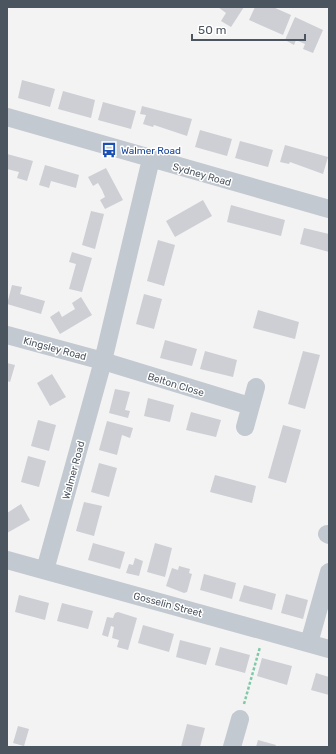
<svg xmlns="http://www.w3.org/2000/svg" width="336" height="754" viewBox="0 0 336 754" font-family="Rubik,sans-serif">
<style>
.building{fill:#cdcfd4}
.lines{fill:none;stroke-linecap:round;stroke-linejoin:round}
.path{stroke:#80c9a8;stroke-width:2.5;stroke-dasharray:3 2;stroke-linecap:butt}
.minor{stroke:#c2c9d0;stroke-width:18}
.labels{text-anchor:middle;stroke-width:3;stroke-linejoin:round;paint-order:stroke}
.transit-label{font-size:10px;fill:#164399;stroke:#fff;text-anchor:start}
.street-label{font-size:10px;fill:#4b555f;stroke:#fff}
</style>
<rect width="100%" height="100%" fill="#f4f3f3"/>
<!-- building -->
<path class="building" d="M 218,7 L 244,7 L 231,27 L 221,21 L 226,13 Z
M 255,7 L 273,7 L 291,15 L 283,35 L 249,20 Z
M 295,17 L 323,30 L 313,53 L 303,49 L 305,44 L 296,40 L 294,45 L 285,40 Z
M 22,80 L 55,89 L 50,107 L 18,98 Z
M 63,91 L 95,100 L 91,118 L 58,109 Z
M 103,102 L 136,111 L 131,129 L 98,120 Z
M 142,106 L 192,119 L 187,136 L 154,125 L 153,127 L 143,124 L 146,115 L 140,114 Z
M 200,130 L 232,139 L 227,156 L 195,147 Z
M 240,141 L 273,150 L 268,167 L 235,158 Z
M 285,145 L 328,157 L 323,174 L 290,162 L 289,164 L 280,162 Z
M 7,154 L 33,161 L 27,181 L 17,178 L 19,172 L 7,169 Z
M 45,165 L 79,175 L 76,188 L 51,181 L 49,188 L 39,185 Z
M 106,168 L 123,200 L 105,209 L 100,200 L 105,197 L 102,190 L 98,183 L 93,186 L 88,177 Z
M 203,200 L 212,216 L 175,237 L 166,221 Z
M 231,205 L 285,220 L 281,236 L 227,222 Z
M 91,211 L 104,214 L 95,249 L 82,245 Z
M 304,228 L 329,234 L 329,252 L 300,244 Z
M 158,240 L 175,245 L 164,286 L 147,281 Z
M 72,252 L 92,258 L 82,292 L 69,289 L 76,264 L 69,262 Z
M 12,285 L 22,287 L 20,294 L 45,301 L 41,314 L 7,304 Z
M 144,294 L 162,299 L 154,329 L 136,324 Z
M 81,297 L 92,315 L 60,334 L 50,317 L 59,311 L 62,317 L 75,309 L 72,303 Z
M 258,310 L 299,322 L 295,339 L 253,328 Z
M 165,340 L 197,349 L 192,366 L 160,358 Z
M 205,351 L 237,360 L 233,377 L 200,369 Z
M 303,351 L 320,355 L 305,409 L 288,404 Z
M 7,363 L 15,365 L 10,382 L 7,381 Z
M 52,374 L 66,397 L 50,406 L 37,383 Z
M 115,389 L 130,392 L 125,410 L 130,411 L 128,418 L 109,413 Z
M 148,398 L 174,405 L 170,422 L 144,416 Z
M 191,412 L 221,420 L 216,437 L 186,430 Z
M 38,420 L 56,425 L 49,451 L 31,446 Z
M 107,421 L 133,428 L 130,438 L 122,435 L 117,455 L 99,450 Z
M 283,425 L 301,430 L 286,483 L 268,478 Z
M 28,456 L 46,461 L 39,487 L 21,482 Z
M 99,463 L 117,468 L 109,497 L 91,492 Z
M 215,475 L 256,486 L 252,503 L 210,492 Z
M 84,502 L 102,506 L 94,536 L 76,531 Z
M 21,504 L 30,520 L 7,533 L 7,513 Z
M 93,543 L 125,552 L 120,569 L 88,560 Z
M 155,543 L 172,548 L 165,577 L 147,572 Z
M 135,558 L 143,561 L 139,576 L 126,573 L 129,564 L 133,565 Z
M 179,566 L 190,569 L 189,573 L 192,574 L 187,592 L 184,593 L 166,586 L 172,568 L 178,570 Z
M 204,574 L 236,583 L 232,599 L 200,590 Z
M 244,585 L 276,594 L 272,610 L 239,601 Z
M 286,594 L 308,600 L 303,619 L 281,613 Z
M 19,595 L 49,603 L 45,620 L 15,612 Z
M 62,603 L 93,611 L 88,629 L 57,621 Z
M 118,612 L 137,618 L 128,650 L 117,647 L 119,640 L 112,638 L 114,627 L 111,626 L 108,637 L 102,635 L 107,617 L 113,618 L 115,613 Z
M 143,625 L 174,634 L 169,652 L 138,643 Z
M 180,640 L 211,648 L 206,665 L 176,657 Z
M 220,647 L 250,655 L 245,673 L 215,665 Z
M 262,658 L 292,666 L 287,685 L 257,676 Z
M 316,673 L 329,677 L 329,695 L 311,690 Z
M 187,724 L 205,728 L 200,747 L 181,747 Z
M 18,726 L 29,729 L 24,746 L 13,743 Z
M 258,740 L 276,745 L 275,747 L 256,747 Z"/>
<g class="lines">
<!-- path -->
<path class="path" d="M 244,704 L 260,647"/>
<!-- minor -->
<path class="minor" d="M 7,117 L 329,209
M 7,335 L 103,361 L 250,406
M 245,427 L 256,387
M 327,534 L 329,535
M 7,560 L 329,649
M 45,570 L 103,361 L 151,159
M 309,643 L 329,572
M 232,747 L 240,719"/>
</g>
<!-- icons -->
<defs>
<symbol id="bus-bare" viewBox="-9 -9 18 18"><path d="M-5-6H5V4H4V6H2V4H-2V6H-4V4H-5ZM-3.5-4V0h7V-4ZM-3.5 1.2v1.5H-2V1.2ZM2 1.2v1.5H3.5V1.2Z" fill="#1a4fb4" stroke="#fff" stroke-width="2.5" paint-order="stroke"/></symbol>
</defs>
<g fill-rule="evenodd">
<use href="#bus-bare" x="98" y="139" width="22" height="22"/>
</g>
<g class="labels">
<!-- transit labels -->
<g class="transit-label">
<text x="121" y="154">Walmer Road</text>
</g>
<!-- street labels -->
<g class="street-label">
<text transform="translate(202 174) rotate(16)" y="4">Sydney Road</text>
<text transform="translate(55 348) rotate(15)" y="4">Kingsley Road</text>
<text transform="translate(176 384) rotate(17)" y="4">Belton Close</text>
<text transform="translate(73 470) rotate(-75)" y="4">Walmer Road</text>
<text transform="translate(168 604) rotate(15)" y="4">Gosselin Street</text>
</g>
</g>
<!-- border -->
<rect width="336" height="754" fill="none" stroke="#4b555f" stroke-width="16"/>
<!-- scale -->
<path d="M192 34v6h113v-6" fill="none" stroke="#4b555f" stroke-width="2"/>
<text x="198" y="34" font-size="12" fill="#4b555f" stroke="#ffffff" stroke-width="3" paint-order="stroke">50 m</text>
</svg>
